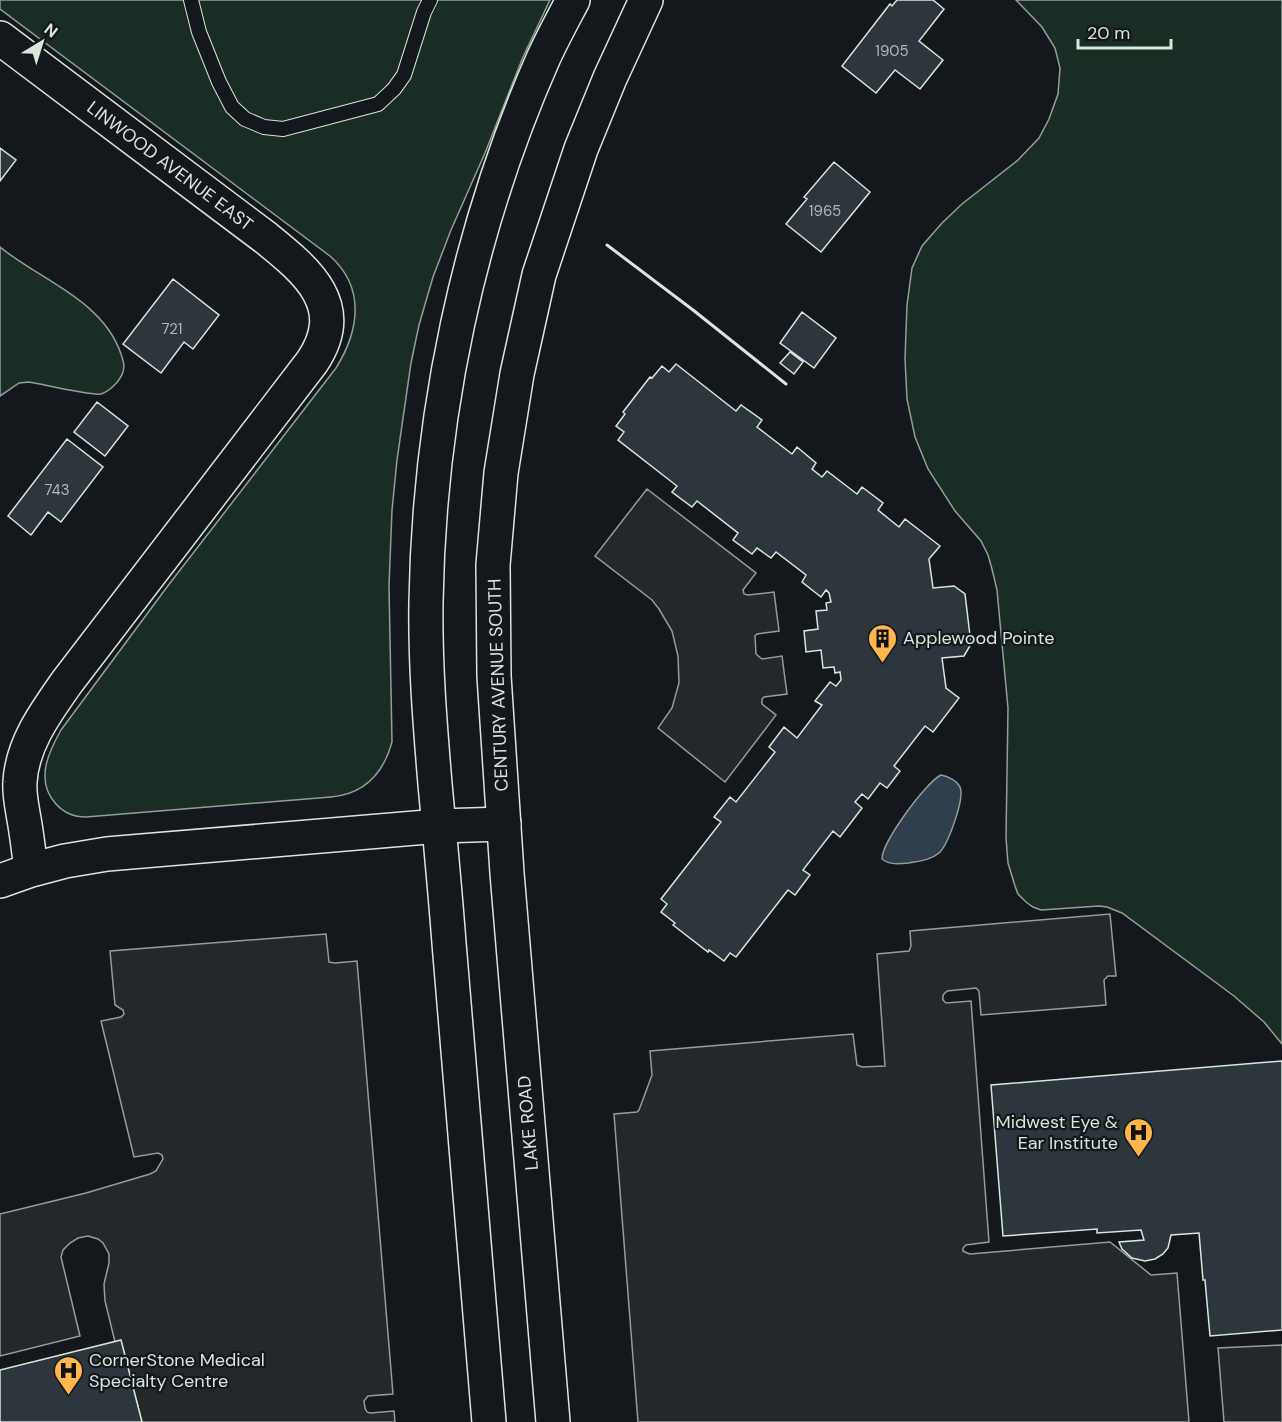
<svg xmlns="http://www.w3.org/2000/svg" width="1282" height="1422" viewBox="0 0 1282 1422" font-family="'DM Sans',sans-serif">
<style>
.green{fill:#1a2d24;stroke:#939e99;stroke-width:1.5}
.parking{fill:#24282b;stroke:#939e99;stroke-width:1.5}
.water{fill:#2f3f4d;stroke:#939e99;stroke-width:1.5}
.building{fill:#2c363c;stroke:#d8e6dc;stroke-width:1.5}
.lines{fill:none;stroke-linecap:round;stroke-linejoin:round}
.service-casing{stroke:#d8e6dc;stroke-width:16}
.tertiary-casing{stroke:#d8e6dc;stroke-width:36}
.secondary-casing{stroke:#d8e6dc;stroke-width:36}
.service{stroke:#14181c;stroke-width:14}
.tertiary{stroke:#14181c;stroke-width:33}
.secondary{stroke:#14181c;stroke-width:33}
.wall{stroke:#d8e6dc;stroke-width:3}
.labels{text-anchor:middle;stroke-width:4.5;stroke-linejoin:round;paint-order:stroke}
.number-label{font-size:15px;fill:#adbab4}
.street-label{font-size:18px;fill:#d8e6dc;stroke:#14181c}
.poi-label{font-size:18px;fill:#d8e6dc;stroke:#14181c;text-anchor:start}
</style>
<rect width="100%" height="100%" fill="#14181c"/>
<!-- green -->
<path class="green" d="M 0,0 L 550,0 L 523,57 L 485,153 L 451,230 L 433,277 L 419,325 L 411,363 L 397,460 L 392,510 L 389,586 L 392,742 C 383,775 364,794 331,797 L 86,817 C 74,817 64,813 56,804 C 35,781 48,753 61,730 L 167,587 L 336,368 C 359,331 366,288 330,256 L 0,9 Z
M 1016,0 L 1282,0 L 1282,1044 L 1264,1022 L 1234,996 L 1122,913 L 1107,907 L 1099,906 L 1041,910 L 1033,907 L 1026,902 L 1018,894 L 1015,886 L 1008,863 L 1006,838 L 1008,708 L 997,590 L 992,569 L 988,555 L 981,541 L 955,511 L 928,469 L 915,437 L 907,399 L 905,359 L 907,305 L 912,268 L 922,246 L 942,223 L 962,204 L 1018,160 L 1039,138 L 1049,119 L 1058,94 L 1060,68 L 1055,48 L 1042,27 Z
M 0,247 C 40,280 103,300 121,354 C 123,360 125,365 123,372 C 120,381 110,391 101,394 C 91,396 42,384 29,382 L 19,383 L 0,396 Z"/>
<!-- parking -->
<path class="parking" d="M 647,489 L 756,573 L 743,590 L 744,594 L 748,595 L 774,592 L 779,631 L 757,634 L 755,636 L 756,654 L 762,659 L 782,656 L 787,694 L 764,697 L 762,699 L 762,704 L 776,715 L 725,782 L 658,728 L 672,708 L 679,683 L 678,656 L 672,631 L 659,609 L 652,600 L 595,556 Z
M 1110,914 L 1116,976 L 1108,976 L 1104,980 L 1106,1005 L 981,1015 L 979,991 L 976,988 L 947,991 L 943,995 L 943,1000 L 946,1003 L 971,1001 L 989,1242 L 966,1245 L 963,1248 L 963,1251 L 967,1253 L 970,1254 L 1110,1242 L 1151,1275 L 1177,1273 L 1189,1422 L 638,1422 L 614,1114 L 637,1112 L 639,1110 L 652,1075 L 650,1051 L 853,1034 L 857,1065 L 862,1067 L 885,1066 L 877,954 L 909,951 L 911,946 L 910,931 Z
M 326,934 L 329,962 L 335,963 L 357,961 L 393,1394 L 368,1396 L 364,1401 L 365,1408 L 367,1412 L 370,1413 L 394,1411 L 395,1422 L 142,1422 L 121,1341 L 115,1342 L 105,1301 L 104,1284 L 109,1263 L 109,1254 L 103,1243 L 98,1239 L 88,1236 L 78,1238 L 70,1243 L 63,1250 L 61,1257 L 80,1336 L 0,1356 L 0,1214 L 86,1193 L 150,1174 L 156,1171 L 163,1159 L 162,1155 L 158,1153 L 134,1157 L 101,1021 L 121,1017 L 124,1014 L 123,1010 L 115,1005 L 110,951 Z
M 1282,1345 L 1282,1422 L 1224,1422 L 1218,1348 Z"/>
<!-- water -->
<path class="water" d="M 941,775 C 948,776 957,781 960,787 C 965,798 948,845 939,853 C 931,860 919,861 909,863 C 899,864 889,865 882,859 C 882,842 926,782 941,775 Z"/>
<!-- building -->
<path class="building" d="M 897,0 L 933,0 L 944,9 L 919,41 L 943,60 L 920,89 L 895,70 L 876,93 L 842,66 L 890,4 L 892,6 Z
M 0,148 L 16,160 L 0,181 Z
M 834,162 L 870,192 L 821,252 L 786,224 L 807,199 L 804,197 Z
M 173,279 L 219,315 L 193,349 L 184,342 L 161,373 L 123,344 Z
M 802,312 L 836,338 L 814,368 L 780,343 Z
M 790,352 L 803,362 L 794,374 L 780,363 Z
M 676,364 L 736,411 L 741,405 L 762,420 L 757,427 L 792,454 L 797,447 L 816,463 L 812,469 L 822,477 L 827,471 L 857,494 L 862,487 L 883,503 L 878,510 L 899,527 L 905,519 L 940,546 L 929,559 L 933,588 L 954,586 L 965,594 L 971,644 L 964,656 L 942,658 L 946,688 L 959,698 L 933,732 L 925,726 L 894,766 L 900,771 L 887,788 L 880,783 L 868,799 L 862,794 L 855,802 L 862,808 L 840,837 L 833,831 L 803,870 L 810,875 L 795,895 L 788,890 L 736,957 L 730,953 L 724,961 L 709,950 L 708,952 L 673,925 L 675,923 L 661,912 L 667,904 L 661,899 L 721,822 L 714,817 L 730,797 L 736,802 L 775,752 L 769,747 L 784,727 L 797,738 L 822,705 L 815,701 L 830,682 L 836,686 L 841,680 L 840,672 L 835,673 L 834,667 L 823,668 L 821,650 L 806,652 L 804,631 L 818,629 L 816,611 L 827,610 L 826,603 L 831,602 L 829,593 L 826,590 L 821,597 L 802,582 L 806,575 L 776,552 L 771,558 L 757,548 L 752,554 L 733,540 L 738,533 L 697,501 L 692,507 L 672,492 L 677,486 L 618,440 L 624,432 L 616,426 L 625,414 L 623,412 L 650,377 L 652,378 L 662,366 L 669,372 Z
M 97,402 L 128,426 L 105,456 L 74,432 Z
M 67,439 L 103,467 L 61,522 L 48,512 L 31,535 L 8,516 Z
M 1282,1061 L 1282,1330 L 1210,1336 L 1205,1280 L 1203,1280 L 1199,1233 L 1171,1235 L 1168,1248 L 1163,1254 L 1155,1259 L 1145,1261 L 1132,1258 L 1122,1249 L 1119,1242 L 1144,1240 L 1141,1230 L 1097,1233 L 1097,1229 L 1003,1236 L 991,1085 Z
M 121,1340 L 142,1422 L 0,1422 L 0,1370 Z"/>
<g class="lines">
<defs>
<path id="service" d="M 191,0 L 199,32 L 219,82 L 232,107 L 245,119 L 264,127 L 283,129 L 378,104 L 394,89 L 404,75 L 424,12 L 430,0"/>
<path id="tertiary" d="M 0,38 L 266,238 C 307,271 350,306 312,362 L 67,682 C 46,712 22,744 20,782 C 19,794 22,807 24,819 C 27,836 29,853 31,870
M 0,881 L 31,870 L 65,861 L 107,854 L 439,826 L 504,824"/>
<path id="secondary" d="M 489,1422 C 476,1262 462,1103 449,943 C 445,890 440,837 435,784 C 430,724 425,663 426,602 C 429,416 468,229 543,59 C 552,39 563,19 573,0
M 553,1422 L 507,873 L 494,676 L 493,565 L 501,473 L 517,374 L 539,275 L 581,149 L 610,78 L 646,0"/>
</defs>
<!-- service casing -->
<use href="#service" class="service-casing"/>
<!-- tertiary casing -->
<use href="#tertiary" class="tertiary-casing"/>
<!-- secondary casing -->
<use href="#secondary" class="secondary-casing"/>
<!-- service -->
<use href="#service" class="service"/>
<!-- tertiary -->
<use href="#tertiary" class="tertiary"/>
<!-- secondary -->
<use href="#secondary" class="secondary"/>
<!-- wall -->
<path class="wall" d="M 607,245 L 693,310 L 786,384"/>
</g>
<!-- icons -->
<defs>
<symbol id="building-pin" viewBox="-11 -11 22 30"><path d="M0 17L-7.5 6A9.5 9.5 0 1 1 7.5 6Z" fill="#ffb74d" stroke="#14181c"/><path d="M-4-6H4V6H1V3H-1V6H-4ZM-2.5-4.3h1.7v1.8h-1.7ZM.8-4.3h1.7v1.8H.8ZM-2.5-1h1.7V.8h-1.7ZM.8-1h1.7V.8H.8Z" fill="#111"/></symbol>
<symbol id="hospital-pin" viewBox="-11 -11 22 30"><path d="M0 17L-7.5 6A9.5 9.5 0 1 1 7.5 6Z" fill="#ffb74d" stroke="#14181c"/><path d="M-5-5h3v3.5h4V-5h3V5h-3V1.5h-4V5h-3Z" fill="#111"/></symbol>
</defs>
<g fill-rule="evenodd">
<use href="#building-pin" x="866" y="622" width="33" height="45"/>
<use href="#hospital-pin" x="1122" y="1116" width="33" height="45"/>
<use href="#hospital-pin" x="52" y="1354" width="33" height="45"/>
</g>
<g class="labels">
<!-- number labels -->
<g class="number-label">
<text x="892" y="56">1905</text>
<text x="825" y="216">1965</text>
<text x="172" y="334">721</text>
<text x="57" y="495">743</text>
</g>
<!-- street labels -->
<g class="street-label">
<text transform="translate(170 166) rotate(37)" y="6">LINWOOD AVENUE EAST</text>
<text transform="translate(498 685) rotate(-92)" y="6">CENTURY AVENUE SOUTH</text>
<text transform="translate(528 1123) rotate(-95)" y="6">LAKE ROAD</text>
</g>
<!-- poi labels -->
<g class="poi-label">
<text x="903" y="644">Applewood Pointe</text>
<text x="1118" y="1128" text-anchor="end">Midwest Eye &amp;<tspan x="1118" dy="21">Ear Institute</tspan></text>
<text x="89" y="1366">CornerStone Medical<tspan x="89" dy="21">Specialty Centre</tspan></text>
</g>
</g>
<!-- north arrow -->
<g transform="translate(42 42) rotate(38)" stroke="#14181c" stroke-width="4.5" paint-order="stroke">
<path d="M0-4.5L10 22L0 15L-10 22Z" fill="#d8e6dc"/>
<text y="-9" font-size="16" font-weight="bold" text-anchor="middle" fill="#d8e6dc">N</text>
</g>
<!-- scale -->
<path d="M1078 39v9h93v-9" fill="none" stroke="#d8e6dc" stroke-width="3"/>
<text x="1087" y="39" font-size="18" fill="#d8e6dc" stroke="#14181c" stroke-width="4.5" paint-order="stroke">20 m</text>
</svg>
